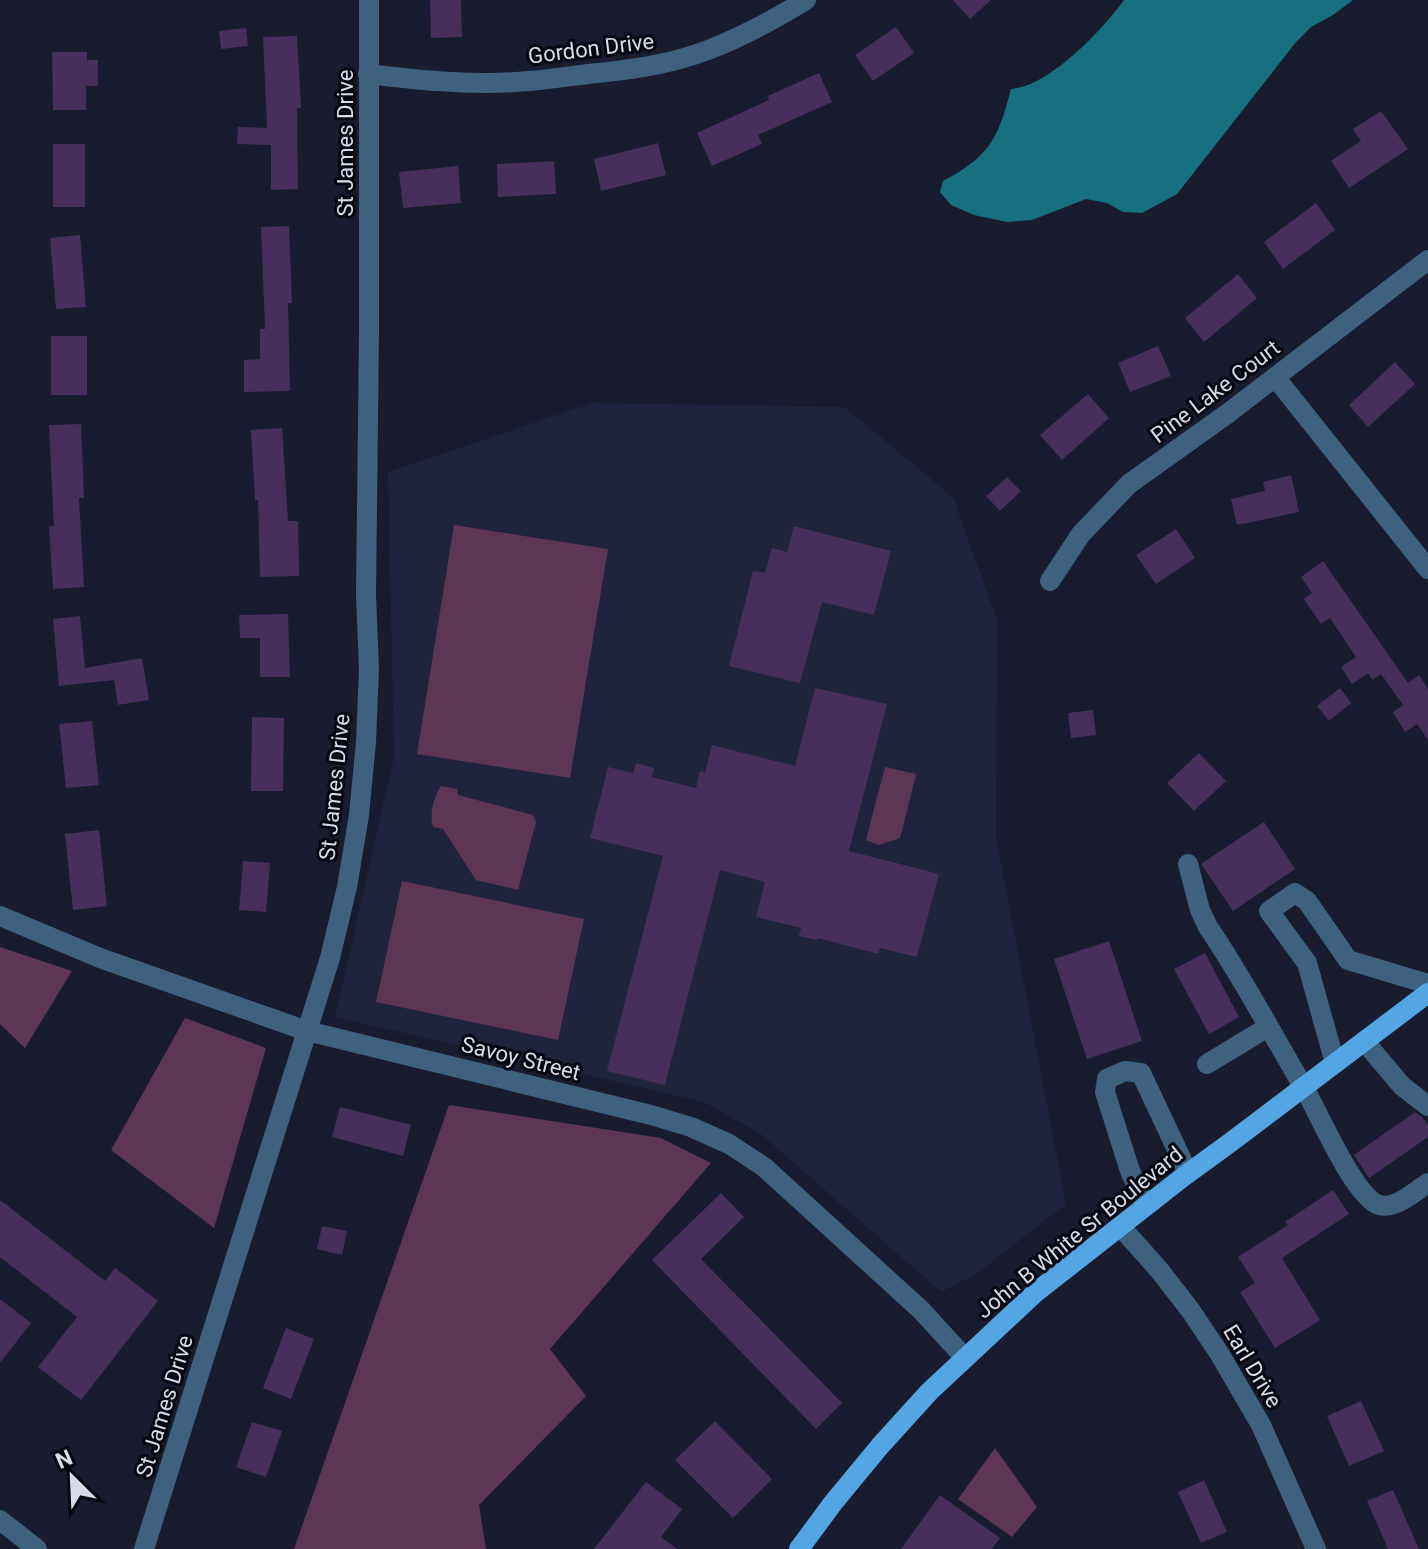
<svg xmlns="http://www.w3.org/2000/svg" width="1428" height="1549" viewBox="0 0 1428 1549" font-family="Roboto,sans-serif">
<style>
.built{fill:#1f243c}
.green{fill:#5c3652}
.water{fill:#167080}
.building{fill:#462f5d}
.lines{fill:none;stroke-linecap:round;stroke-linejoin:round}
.minor{stroke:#3d617f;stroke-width:20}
.major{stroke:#54a5e3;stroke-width:20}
.labels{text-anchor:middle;stroke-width:6;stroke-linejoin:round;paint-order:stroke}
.street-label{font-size:22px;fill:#d8dbe8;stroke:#06070f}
</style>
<rect width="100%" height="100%" fill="#191c2e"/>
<!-- built -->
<path class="built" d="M 592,403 L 844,407 L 953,497 L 997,620 L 996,837 L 1066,1204 L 976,1274 L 941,1292 L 761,1134 L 704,1102 L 335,1017 L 394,757 L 388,472 Z"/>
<!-- green -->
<path class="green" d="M 454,525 L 608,549 L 570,778 L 417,754 Z
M 885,767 L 916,774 L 900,838 L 879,845 L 866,840 Z
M 441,786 L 457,789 L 458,795 L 533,815 L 536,822 L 518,890 L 476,880 L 443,829 L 433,827 C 429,815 434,796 441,786 Z
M 402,881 L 584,919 L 558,1040 L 376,1002 Z
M 0,947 L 72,971 L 25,1048 L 0,1024 Z
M 185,1018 L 266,1048 L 214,1228 L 111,1150 Z
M 449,1105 L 661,1138 L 711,1163 L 550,1349 L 586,1396 L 479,1505 L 486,1549 L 294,1549 Z
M 995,1448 L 1037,1507 L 1012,1537 L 958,1499 Z"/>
<!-- water -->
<path class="water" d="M 1124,0 L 1353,0 L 1333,15 L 1311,27 L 1296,42 L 1177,194 L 1142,213 L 1123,212 L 1107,203 L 1086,199 L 1032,220 L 1007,222 L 974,215 L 951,205 L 940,192 L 943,181 C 990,156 998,139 1011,89 C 1017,88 1024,87 1030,84 C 1061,72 1105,27 1124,0 Z"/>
<!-- building -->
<path class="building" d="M 430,0 L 461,0 L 462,37 L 431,38 Z
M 953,0 L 991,0 L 970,19 Z
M 896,27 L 914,53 L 873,81 L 855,55 Z
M 246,28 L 248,46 L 221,49 L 219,31 Z
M 297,36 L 301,108 L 297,108 L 298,189 L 271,190 L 271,145 L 237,144 L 238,127 L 267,128 L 263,37 Z
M 52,52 L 87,52 L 87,60 L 98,60 L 98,86 L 86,86 L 86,110 L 53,110 Z
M 819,73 L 832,102 L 758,135 L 762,144 L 712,166 L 697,133 L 769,100 L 768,96 Z
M 1381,111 L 1408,149 L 1349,188 L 1331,161 L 1361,141 L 1353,129 Z
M 658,143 L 666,175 L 601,191 L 594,159 Z
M 53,144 L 85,144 L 85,207 L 53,207 Z
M 554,161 L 556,194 L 498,197 L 497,164 Z
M 458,166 L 461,203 L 403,208 L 399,172 Z
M 1316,203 L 1335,230 L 1283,269 L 1264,242 Z
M 289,226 L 292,303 L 288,303 L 290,391 L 244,392 L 244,360 L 260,359 L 260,329 L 265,329 L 261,227 Z
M 80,235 L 86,307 L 56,309 L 50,238 Z
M 1238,274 L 1257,298 L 1204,342 L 1185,318 Z
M 51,336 L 87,336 L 87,395 L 51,395 Z
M 1158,346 L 1171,376 L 1130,392 L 1118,363 Z
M 1395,362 L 1415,384 L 1368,427 L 1349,405 Z
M 1088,394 L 1109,418 L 1062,460 L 1040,435 Z
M 81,424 L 84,498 L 79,498 L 84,587 L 53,589 L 49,526 L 54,526 L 49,425 Z
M 282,428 L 288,521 L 298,521 L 299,576 L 260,577 L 258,500 L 255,500 L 251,430 Z
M 1291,475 L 1299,512 L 1237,525 L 1231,499 L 1265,491 L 1263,482 Z
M 1007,477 L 1021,491 L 1000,511 L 986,496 Z
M 794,526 L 891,551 L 874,615 L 822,602 L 800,683 L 729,666 L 753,571 L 765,573 L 772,548 L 787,552 Z
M 1176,529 L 1195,558 L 1156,584 L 1136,555 Z
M 1323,561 L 1408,683 L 1419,675 L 1428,689 L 1428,740 L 1417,724 L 1405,732 L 1393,712 L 1403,705 L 1381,674 L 1372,680 L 1368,673 L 1352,684 L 1341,667 L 1356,657 L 1330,618 L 1321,624 L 1304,599 L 1312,593 L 1301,577 Z
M 288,614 L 290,677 L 260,677 L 260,638 L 240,638 L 239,615 Z
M 80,616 L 85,668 L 142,658 L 149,700 L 118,705 L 114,680 L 59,686 L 53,619 Z
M 815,688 L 887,704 L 849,851 L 939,874 L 917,957 L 880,948 L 878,954 L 818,938 L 817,940 L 799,936 L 801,928 L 756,917 L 765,882 L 720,870 L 665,1085 L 607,1071 L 663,856 L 590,838 L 608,767 L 633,773 L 636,763 L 654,768 L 652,777 L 696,788 L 700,771 L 705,772 L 712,745 L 795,766 Z
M 1340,688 L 1351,703 L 1329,721 L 1317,706 Z
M 1093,710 L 1096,735 L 1071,738 L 1068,713 Z
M 252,717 L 284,718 L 283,791 L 251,791 Z
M 92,721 L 99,785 L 66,788 L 59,724 Z
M 1199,753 L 1226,781 L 1194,811 L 1167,783 Z
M 1264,822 L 1295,869 L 1233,911 L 1201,864 Z
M 99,830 L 107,906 L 73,910 L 65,834 Z
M 243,861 L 270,863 L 266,912 L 239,910 Z
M 1109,941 L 1142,1041 L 1087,1059 L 1054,959 Z
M 1205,953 L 1239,1017 L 1209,1034 L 1174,969 Z
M 340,1107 L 411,1125 L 403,1156 L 332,1137 Z
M 1415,1112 L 1422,1117 L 1428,1125 L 1428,1137 L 1369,1178 L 1354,1155 Z
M 1333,1190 L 1349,1214 L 1282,1258 L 1320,1320 L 1275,1348 L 1240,1292 L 1255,1283 L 1238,1257 L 1288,1225 L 1285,1222 Z
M 721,1193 L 744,1217 L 701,1259 L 842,1403 L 816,1429 L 652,1260 Z
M 0,1200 L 105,1281 L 115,1268 L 158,1301 L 81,1400 L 38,1367 L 77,1317 L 0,1257 Z
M 322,1226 L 347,1231 L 342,1255 L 317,1249 Z
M 0,1299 L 31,1323 L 0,1363 Z
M 286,1328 L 314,1339 L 291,1399 L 263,1388 Z
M 1361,1401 L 1384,1451 L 1349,1466 L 1327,1416 Z
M 715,1421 L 772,1479 L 733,1518 L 675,1460 Z
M 252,1422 L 282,1431 L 266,1477 L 236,1467 Z
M 1204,1480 L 1227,1532 L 1201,1543 L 1178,1492 Z
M 646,1482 L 682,1509 L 661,1537 L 677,1549 L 594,1549 Z
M 1393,1490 L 1419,1549 L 1388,1549 L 1367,1501 Z
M 940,1495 L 1000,1538 L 992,1549 L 901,1549 Z"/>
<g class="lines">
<!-- minor -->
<path class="minor" d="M 368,74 C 417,80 466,85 515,82 C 539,81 564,77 588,74 C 629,70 669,65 708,50 C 742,37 775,19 806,0
M 1275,377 L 1428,569
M 1050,581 L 1081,534 L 1129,484 L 1227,414 L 1428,260
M 1188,864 L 1200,910 L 1208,927 C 1243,978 1272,1034 1303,1086 C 1318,1111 1354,1197 1379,1205 C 1395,1210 1415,1191 1428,1183
M 0,916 L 100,958 L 307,1031 L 651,1115 L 691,1127 L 729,1144 L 764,1167 L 921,1310 L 965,1358
M 1364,1041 L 1402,1086 L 1428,1106
M 1335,1063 L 1307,963 L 1269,911 L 1295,893 L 1307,901 L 1348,960 L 1428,984
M 1207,1064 L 1268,1027
M 1146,1206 L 1130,1171 L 1105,1092 L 1107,1079 L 1125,1071 L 1141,1073 L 1188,1173
M 1120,1226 L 1160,1271 L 1191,1311 L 1219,1353 L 1261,1425 L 1316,1549
M 0,1520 L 37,1549
M 144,1549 L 330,958 L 347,887 L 359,815 L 366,742 L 369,669 L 366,595 L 369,332 L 369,0"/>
<!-- major -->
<path class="major" d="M 799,1549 L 833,1503 L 880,1446 L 929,1392 L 1035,1293 L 1183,1177 L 1231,1142 L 1428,993"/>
</g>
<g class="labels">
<!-- street labels -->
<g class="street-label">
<text transform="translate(591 48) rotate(-7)" y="8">Gordon Drive</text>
<text transform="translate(345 143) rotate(-90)" y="8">St James Drive</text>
<text transform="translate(1215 391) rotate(-37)" y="8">Pine Lake Court</text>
<text transform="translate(334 787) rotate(-84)" y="8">St James Drive</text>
<text transform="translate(521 1058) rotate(14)" y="8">Savoy Street</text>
<text transform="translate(1079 1232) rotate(-39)" y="8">John B White Sr Boulevard</text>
<text transform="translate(1253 1366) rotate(59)" y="8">Earl Drive</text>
<text transform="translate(164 1406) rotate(-73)" y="8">St James Drive</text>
</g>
</g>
<!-- north arrow -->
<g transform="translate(72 1477) rotate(336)" stroke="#06070f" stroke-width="6" paint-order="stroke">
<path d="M0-6L14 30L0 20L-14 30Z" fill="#d8dbe8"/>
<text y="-12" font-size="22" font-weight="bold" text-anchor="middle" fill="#d8dbe8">N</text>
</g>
</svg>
